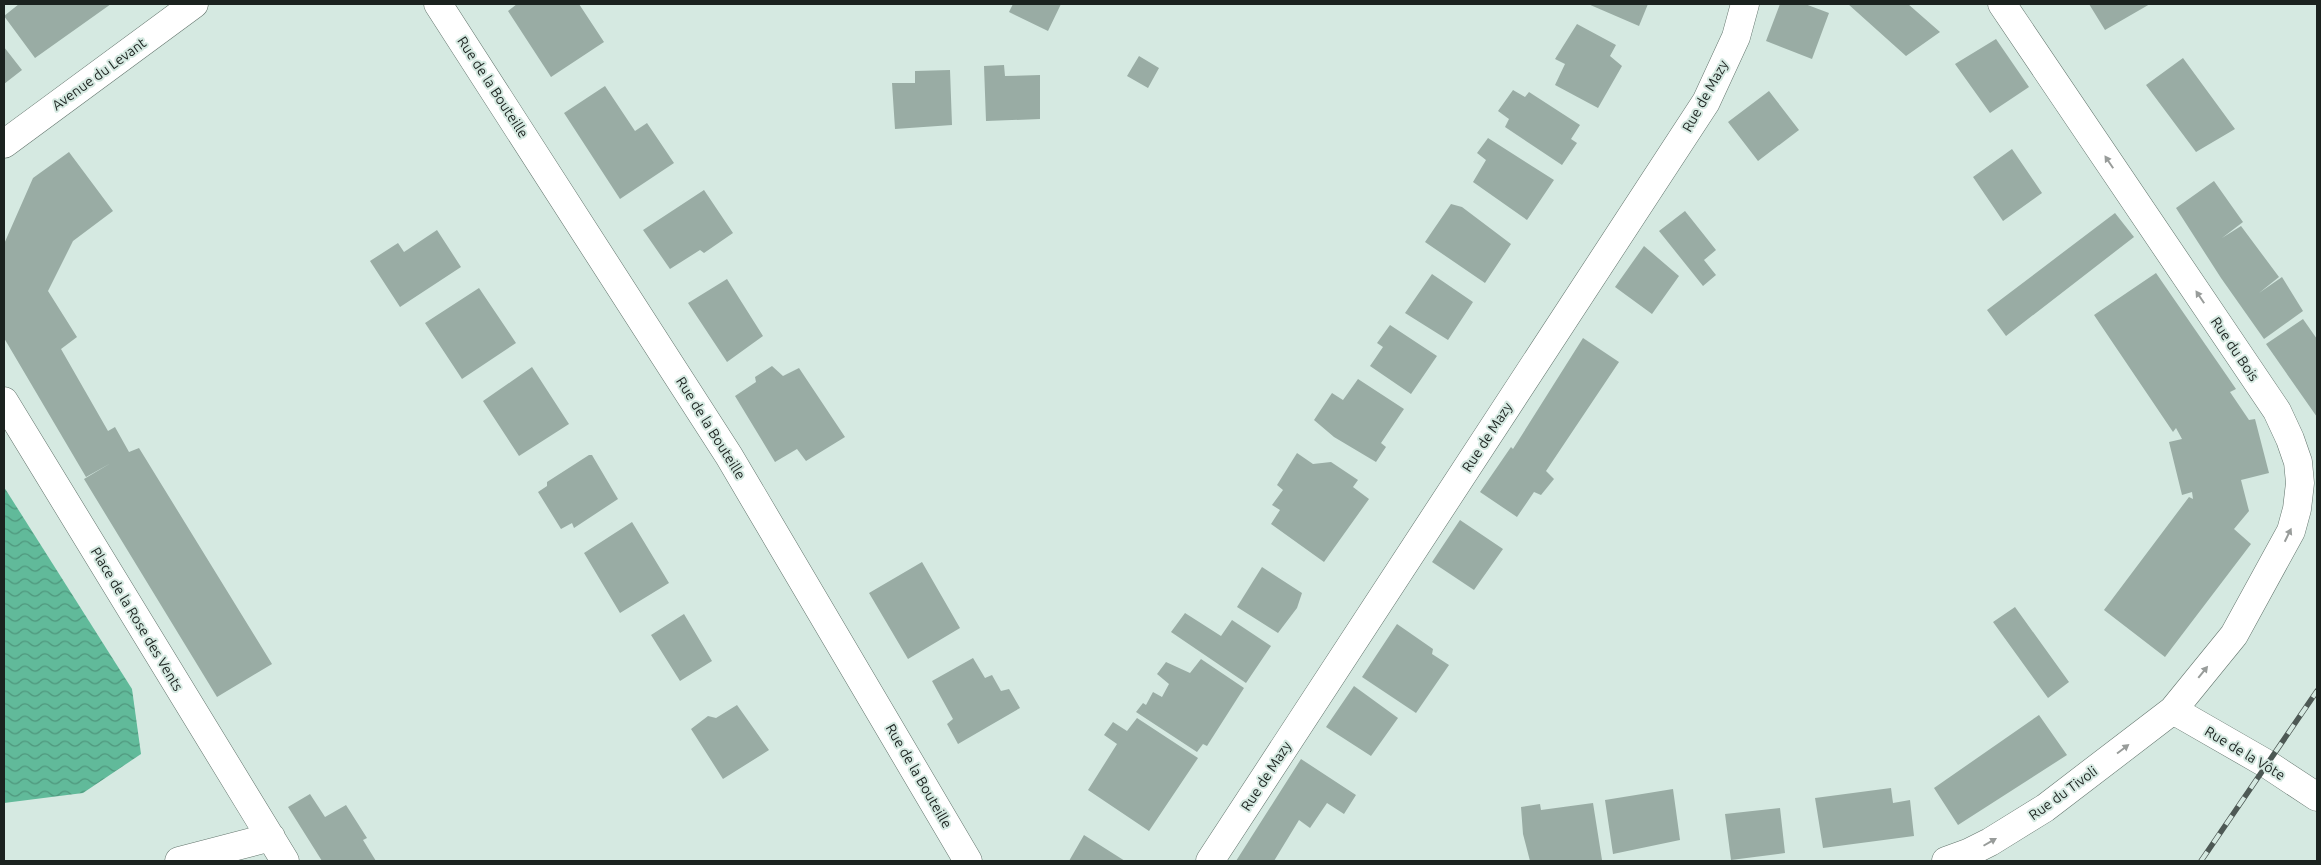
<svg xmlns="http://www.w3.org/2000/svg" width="2321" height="865" viewBox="0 0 2321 865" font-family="Ubuntu,sans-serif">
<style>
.water{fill:url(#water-waves)}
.building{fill:#99aca4}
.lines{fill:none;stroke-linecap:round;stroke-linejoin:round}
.street-casing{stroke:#62746c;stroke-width:29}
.secondary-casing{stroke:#62746c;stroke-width:29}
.street{stroke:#fff;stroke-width:28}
.secondary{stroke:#fff;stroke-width:28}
.rail-casing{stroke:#4e5955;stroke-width:5.5}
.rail{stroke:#d5e9e1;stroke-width:4;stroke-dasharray:11;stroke-linecap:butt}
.oneway{fill:#989c9a}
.labels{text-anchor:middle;stroke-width:4;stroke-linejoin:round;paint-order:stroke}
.street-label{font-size:14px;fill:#1b221f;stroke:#d5e9e1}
</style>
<defs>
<pattern id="water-waves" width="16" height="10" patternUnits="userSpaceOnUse" patternTransform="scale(1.25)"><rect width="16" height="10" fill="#61ba9a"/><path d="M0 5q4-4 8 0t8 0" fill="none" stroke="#4f977d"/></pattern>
</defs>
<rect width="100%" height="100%" fill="#d5e9e1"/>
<!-- water -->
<path class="water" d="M 4,487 L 132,689 L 141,754 L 83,793 L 4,803 Z"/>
<!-- building -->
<path class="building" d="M 19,4 L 111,4 L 35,58 L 4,16 Z
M 517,4 L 579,4 L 604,42 L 551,77 L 508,11 Z
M 1013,4 L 1061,4 L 1048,31 L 1009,12 Z
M 1588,4 L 1648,4 L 1639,26 Z
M 1780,4 L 1805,4 L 1829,13 L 1812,59 L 1766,41 Z
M 1848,4 L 1908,4 L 1940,32 L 1906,56 Z
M 2089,4 L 2150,4 L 2105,30 Z
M 1577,24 L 1616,45 L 1610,56 L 1622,66 L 1598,108 L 1555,85 L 1565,64 L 1555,59 Z
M 1996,39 L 2029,87 L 1990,113 L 1955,64 Z
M 4,47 L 22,70 L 4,84 Z
M 1139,56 L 1159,68 L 1148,88 L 1127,76 Z
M 2183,58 L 2235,129 L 2196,152 L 2146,85 Z
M 1004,65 L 1005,76 L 1040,75 L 1040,119 L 986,121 L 984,66 Z
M 950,70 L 952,125 L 895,129 L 892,83 L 915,83 L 915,71 Z
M 605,86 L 635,131 L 647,123 L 674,163 L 620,199 L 564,113 Z
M 1513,90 L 1525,97 L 1529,92 L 1580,125 L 1571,139 L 1577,143 L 1562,165 L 1505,127 L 1509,119 L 1498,111 Z
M 1769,91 L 1799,130 L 1758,161 L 1728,122 Z
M 1488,138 L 1554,180 L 1527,220 L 1473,182 L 1486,160 L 1477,153 Z
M 2012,149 L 2042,193 L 2003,221 L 1973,177 Z
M 69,152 L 113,211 L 73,241 L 48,291 L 77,337 L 61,349 L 108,431 L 115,427 L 129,452 L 139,448 L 272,664 L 217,697 L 84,479 L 111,463 L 86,477 L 4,338 L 4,244 L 33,178 Z
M 2214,181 L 2243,222 L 2222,238 L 2241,226 L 2279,277 L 2259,293 L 2282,277 L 2303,311 L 2264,339 L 2221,278 L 2176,208 Z
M 704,190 L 733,233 L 704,253 L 700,250 L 670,269 L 643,230 Z
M 1451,204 L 1462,207 L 1511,244 L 1485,283 L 1425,242 Z
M 1685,211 L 1716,250 L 1704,260 L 1716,275 L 1703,286 L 1659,231 Z
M 2115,213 L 2134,237 L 2006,336 L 1987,310 Z
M 437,230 L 461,267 L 400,307 L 370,261 L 398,243 L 404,252 Z
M 1644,246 L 1679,276 L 1652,314 L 1615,287 Z
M 2156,273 L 2236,389 L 2230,392 L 2249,420 L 2255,419 L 2269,473 L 2241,480 L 2249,511 L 2234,529 L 2251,544 L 2165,657 L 2104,610 L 2189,497 L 2193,499 L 2192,492 L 2182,495 L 2169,442 L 2182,439 L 2176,428 L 2173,432 L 2094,315 Z
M 1432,274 L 1473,302 L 1448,340 L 1405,313 Z
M 727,279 L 763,336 L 727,362 L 688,303 Z
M 479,288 L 516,343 L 462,379 L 425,323 Z
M 2303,319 L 2317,339 L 2317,417 L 2266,344 Z
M 1390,325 L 1437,356 L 1411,394 L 1370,366 L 1383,347 L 1377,343 Z
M 1583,338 L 1619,362 L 1546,471 L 1554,479 L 1541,495 L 1534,492 L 1517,517 L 1480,492 L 1511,447 L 1513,449 Z
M 772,366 L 783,376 L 799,368 L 845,437 L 806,461 L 797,449 L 775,462 L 735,396 L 756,382 L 755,377 Z
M 532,367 L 569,424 L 519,456 L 483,401 Z
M 1358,379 L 1404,409 L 1381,443 L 1386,447 L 1376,462 L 1334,437 L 1314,420 L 1332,393 L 1343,400 Z
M 1297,453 L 1313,464 L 1331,462 L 1358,480 L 1353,487 L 1369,499 L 1324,562 L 1271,524 L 1280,510 L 1272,505 L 1283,490 L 1277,485 Z
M 589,455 L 592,455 L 618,499 L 574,528 L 572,523 L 561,529 L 538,492 L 547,486 L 547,482 Z
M 1460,520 L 1503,549 L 1474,590 L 1432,562 Z
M 632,522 L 669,583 L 620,613 L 584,553 Z
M 922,562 L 960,628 L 908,659 L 869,593 Z
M 1262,567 L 1302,593 L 1297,608 L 1278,633 L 1237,607 Z
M 2015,607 L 2069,682 L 2048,698 L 1993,622 Z
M 1185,613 L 1221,636 L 1232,620 L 1271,646 L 1246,683 L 1171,632 Z
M 684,614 L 712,661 L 680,681 L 651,635 Z
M 1397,624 L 1433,649 L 1432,654 L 1449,665 L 1416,713 L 1362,677 Z
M 973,658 L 985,678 L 992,675 L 1001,691 L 1009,689 L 1020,708 L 958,744 L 947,724 L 953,719 L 932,681 Z
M 1201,659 L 1244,688 L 1207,746 L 1203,744 L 1197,752 L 1136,712 L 1143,703 L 1146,705 L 1153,692 L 1162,697 L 1169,684 L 1157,674 L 1166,662 L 1190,673 Z
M 1354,686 L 1398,718 L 1371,756 L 1326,727 Z
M 737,705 L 769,750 L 723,779 L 691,729 L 708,716 L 716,718 Z
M 2039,715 L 2067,755 L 1958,825 L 1934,788 Z
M 1137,718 L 1198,758 L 1149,831 L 1088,790 L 1117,744 L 1104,735 L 1113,722 L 1127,731 Z
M 1301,759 L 1356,795 L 1344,814 L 1327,803 L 1310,828 L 1299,820 L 1274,861 L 1236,861 Z
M 1891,788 L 1893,803 L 1910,800 L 1914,836 L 1823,848 L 1815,798 Z
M 1673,789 L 1680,840 L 1613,854 L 1605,800 Z
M 310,794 L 325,817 L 346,805 L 367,838 L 363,840 L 376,861 L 322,861 L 288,807 Z
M 1593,803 L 1602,860 L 1530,861 L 1523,834 L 1521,807 L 1540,804 L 1541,810 Z
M 1780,808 L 1785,853 L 1731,860 L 1725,814 Z
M 1084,835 L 1125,861 L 1069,861 Z"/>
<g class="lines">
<defs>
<path id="street" d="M 438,4 L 729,456 L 968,861
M 4,144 L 194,4
M 4,401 L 285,861
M 2173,710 L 2267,764 L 2317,797
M 179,861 L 271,837
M 1946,861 L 1968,853 L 1990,842 L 2045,808 L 2173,710 L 2234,635 L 2291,531 L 2297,509 L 2300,483 L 2298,462 L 2290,439 L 2277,411 L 2002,4"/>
<path id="secondary" d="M 1210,861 L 1706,102 L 1736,37 L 1745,4"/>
</defs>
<!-- street casing -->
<use href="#street" class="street-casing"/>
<!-- secondary casing -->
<use href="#secondary" class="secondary-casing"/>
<!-- street -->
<use href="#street" class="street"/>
<!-- secondary -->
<use href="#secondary" class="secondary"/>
<defs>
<path id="rail" d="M 2201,861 L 2317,691"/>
</defs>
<!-- rail casing -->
<use href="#rail" class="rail-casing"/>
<!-- rail -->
<use href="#rail" class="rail"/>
</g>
<!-- one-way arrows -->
<defs><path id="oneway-solid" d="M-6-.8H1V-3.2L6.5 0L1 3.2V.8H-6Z" transform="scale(1.25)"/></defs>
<g class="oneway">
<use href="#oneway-solid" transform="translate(2109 162) rotate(-124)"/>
<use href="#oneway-solid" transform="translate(2200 297) rotate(-124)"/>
<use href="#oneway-solid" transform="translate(2288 535) rotate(-64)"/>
<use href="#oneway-solid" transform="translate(2203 672) rotate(-51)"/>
<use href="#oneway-solid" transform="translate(2123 749) rotate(-37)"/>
<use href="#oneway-solid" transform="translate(1990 842) rotate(-30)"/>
</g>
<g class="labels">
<!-- street labels -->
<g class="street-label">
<text transform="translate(99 74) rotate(-36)" y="5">Avenue du Levant</text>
<text transform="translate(493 87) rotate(57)" y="5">Rue de la Bouteille</text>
<text transform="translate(1705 96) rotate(-61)" y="5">Rue de Mazy</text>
<text transform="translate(2235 349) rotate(56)" y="5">Rue du Bois</text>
<text transform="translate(711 428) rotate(58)" y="5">Rue de la Bouteille</text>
<text transform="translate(1487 437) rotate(-57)" y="5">Rue de Mazy</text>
<text transform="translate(137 619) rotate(59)" y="5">Place de la Rose des Vents</text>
<text transform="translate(2245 753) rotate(31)" y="5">Rue de la Vôte</text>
<text transform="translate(919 776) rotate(60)" y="5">Rue de la Bouteille</text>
<text transform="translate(1266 776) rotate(-57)" y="5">Rue de Mazy</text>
<text transform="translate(2063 793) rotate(-36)" y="5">Rue du Tivoli</text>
</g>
</g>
<!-- border -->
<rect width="2321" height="865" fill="none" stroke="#1b221f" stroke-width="10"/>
</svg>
